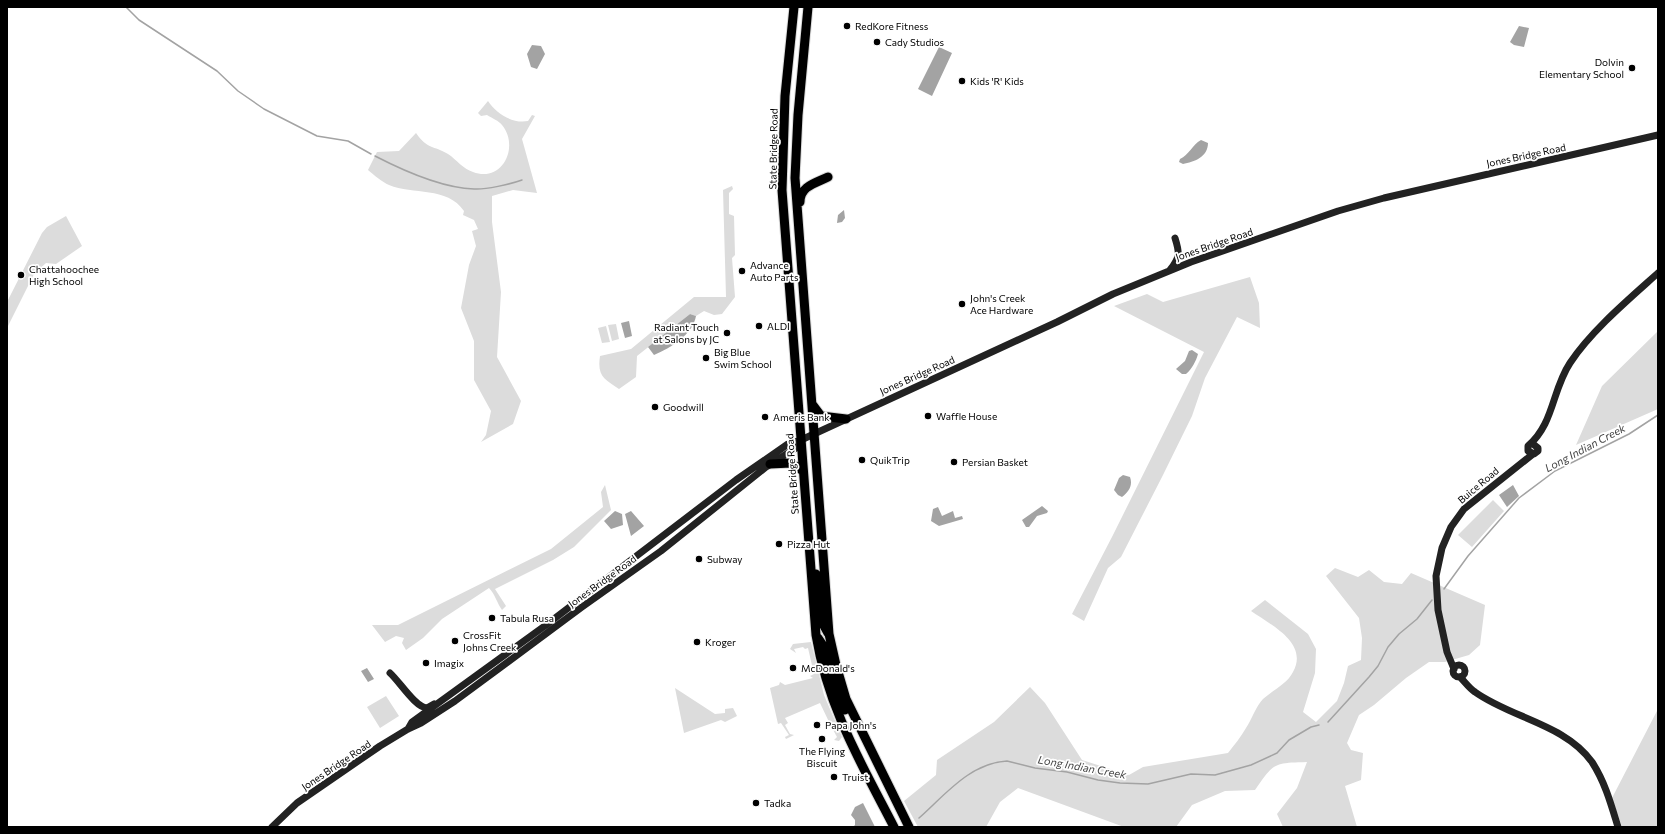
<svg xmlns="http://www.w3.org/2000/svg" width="1665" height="834" viewBox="0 0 1665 834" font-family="Commissioner,sans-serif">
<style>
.green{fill:#dcdcdc}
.water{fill:#a3a3a3}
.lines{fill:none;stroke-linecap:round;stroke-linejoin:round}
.stream{stroke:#a3a3a3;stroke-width:1.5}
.highway-casing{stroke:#dbdbdb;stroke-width:11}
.secondary{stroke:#222;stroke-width:7}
.highway{stroke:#000;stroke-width:9}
.poi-dot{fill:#000;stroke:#fff;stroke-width:1.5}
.labels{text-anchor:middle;stroke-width:3.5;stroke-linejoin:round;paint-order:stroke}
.poi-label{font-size:10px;fill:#000;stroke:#fff;text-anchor:start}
.street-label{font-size:10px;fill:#000;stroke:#fff}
.water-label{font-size:11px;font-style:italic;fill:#444;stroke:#fff}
</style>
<rect width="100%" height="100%" fill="#fff"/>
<!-- green -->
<path class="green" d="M 488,101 C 496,113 512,124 528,121 L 532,115 L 535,116 L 522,139 L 537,193 L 513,190 L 492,196 L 492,222 L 501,292 L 497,357 L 521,401 L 513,424 L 481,442 L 486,435 L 491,411 L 474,380 L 474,341 L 461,308 L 469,265 L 476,246 L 472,231 L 478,229 L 474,220 L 463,215 L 464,211 C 447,186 413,195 389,185 C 382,182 374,175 368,170 L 377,152 L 399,151 L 416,133 C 428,150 433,145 448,154 C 457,160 463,169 473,172 C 502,183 520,147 502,125 C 499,121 492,118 487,115 L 481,116 L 478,113 Z
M 732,186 L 733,189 L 729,193 L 729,214 L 734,216 L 735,255 L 732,258 L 735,297 L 722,314 L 714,315 L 704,311 L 696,316 L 690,314 L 637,356 L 636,377 L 619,389 C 604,379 597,376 600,356 L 631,349 L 694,297 L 726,297 L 723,190 Z
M 66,216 L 82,246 L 56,264 L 46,263 L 34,274 L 7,328 L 7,302 L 42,233 L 47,227 Z
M 1250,277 L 1259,303 L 1260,328 L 1237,317 L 1205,378 L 1192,416 L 1162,477 L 1121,557 L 1108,568 L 1084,621 L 1072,614 L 1113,535 L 1204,352 L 1114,306 L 1147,294 L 1163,302 Z
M 616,324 L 619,339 L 612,341 L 608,325 Z
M 606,326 L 610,342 L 602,343 L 598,328 Z
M 1658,331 L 1658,409 L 1576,445 L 1602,386 Z
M 605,485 L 611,510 L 574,547 L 553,560 L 495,589 L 506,606 L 502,610 C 497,603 495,594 489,588 L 442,619 L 423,638 L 406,650 L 402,643 L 404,638 L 396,636 L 385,642 L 372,625 L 398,625 L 551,549 L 603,507 L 601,492 Z
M 1493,500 L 1504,511 L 1472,547 L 1458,535 Z
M 1335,568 L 1358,577 L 1369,570 L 1384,582 L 1402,584 L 1411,573 L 1485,605 L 1480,645 L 1469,655 L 1445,662 L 1429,662 L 1406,678 L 1374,705 L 1359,715 L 1347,743 L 1351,750 L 1363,753 L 1361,780 L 1345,786 L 1357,827 L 1283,827 L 1277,814 L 1297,788 L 1307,762 C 1273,763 1274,763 1255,790 L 1225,791 L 1192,805 L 1176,827 L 1124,827 L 1018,788 L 1000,802 L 986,827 L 918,827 L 904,801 L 936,775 L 937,760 L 994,722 L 1030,687 L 1045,703 L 1082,760 L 1129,775 L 1143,767 L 1228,753 C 1234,745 1241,737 1246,728 C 1252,719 1256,706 1263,699 C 1273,690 1287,684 1293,672 C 1309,643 1271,625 1251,611 L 1265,600 L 1308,634 L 1316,649 L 1315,673 L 1303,712 L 1316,722 L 1337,701 L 1344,683 L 1348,666 L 1361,660 L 1362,638 L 1359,618 L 1326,576 Z
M 811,642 L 824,695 L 842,737 L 839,741 L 834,740 L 837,737 L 831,726 L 827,727 L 830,724 L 820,703 L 785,718 L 788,723 L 785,725 L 790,734 L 794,735 L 786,739 L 785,737 L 789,735 L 781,723 L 778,724 L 770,688 L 779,685 L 780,682 L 785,685 L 813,678 L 810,676 L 814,674 L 808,648 L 805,649 L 803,647 L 794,649 L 796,653 L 790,649 L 793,644 Z
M 675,688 L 715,714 L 725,713 L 725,709 L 733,708 L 737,716 L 725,722 L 721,720 L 684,733 Z
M 386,696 L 399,716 L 380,728 L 367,707 Z
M 1658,709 L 1658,827 L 1622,827 L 1612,798 Z"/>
<!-- water -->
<path class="water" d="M 1519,26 L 1529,28 L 1524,47 L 1514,45 L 1510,42 Z
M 532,45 L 541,46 L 545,54 L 537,69 L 531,67 L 527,54 Z
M 939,47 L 952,53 L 932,96 L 918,89 Z
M 1201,140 L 1208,143 C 1208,157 1194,162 1183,164 L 1179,162 L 1180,159 C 1189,155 1192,145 1201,140 Z
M 844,210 L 845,218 L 842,222 L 837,223 L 838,215 Z
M 690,314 L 696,316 C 693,334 671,348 654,355 L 648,347 Z
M 629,321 L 632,336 L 625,338 L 621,323 Z
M 1192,350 L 1198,354 C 1196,361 1192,369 1186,374 L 1182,374 L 1176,369 L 1185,361 L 1189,351 Z
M 1123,475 L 1130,477 C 1133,485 1129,492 1122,497 L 1118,495 L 1114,490 L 1119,478 Z
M 1513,485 L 1519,496 L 1507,507 L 1499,495 Z
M 1042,506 L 1048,511 L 1047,513 L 1037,516 L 1029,527 L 1026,527 L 1022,520 Z
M 938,507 L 942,516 L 953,511 L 955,518 L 962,516 L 963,519 L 939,526 L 931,521 L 933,509 Z
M 615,511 L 622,514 L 623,525 L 611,529 L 604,521 Z
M 631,511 L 644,526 L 631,536 L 625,514 Z
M 367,668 L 374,679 L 368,682 L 361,671 Z
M 863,803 L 875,827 L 853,827 L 855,825 L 855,820 L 851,815 L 855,807 Z"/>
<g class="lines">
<!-- stream -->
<path class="stream" d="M 126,7 L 139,20 L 217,71 L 238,91 L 264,109 L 317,136 L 348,141 L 371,154
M 375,156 C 404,171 441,188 474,189 C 485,190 511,184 522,180
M 1444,589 L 1468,556 L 1519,498 L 1555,471 L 1629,434 L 1658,415
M 1328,722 L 1369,677 L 1378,666 L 1388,647 L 1399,634 L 1417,619 L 1432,600
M 919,818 C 945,795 970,763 1007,761 L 1035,768 L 1067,772 L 1098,780 L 1120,783 L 1148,784 L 1191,774 L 1215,775 L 1251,765 L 1277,753 L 1289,740 L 1311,727 L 1319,725"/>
<defs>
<path id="highway" d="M 794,7 L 785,96 L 782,190 L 816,635 C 828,708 861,763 894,827
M 808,7 L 798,115 L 795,178 L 829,634 L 836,665 L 846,699 L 909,827
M 800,202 C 800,186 816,183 828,177
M 812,404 L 821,416 L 846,419
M 770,464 L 791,463 L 803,471
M 816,574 L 822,622 L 828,633
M 818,638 L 824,647 L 836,692 L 845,710"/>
</defs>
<!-- highway casing -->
<use href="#highway" class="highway-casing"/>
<!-- secondary -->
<path class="secondary" d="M 1170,270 C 1180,257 1180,254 1175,238
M 1533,444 L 1538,448 L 1538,451 L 1534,454 L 1528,451 L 1528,446 C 1554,424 1552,390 1570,363 C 1591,331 1629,299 1658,273
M1453 671a6 6 0 1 1 12 0a6 6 0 1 1-12 0Z
M 1454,669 L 1447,652 L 1438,610 L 1436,576 L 1442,548 L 1451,527 L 1464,509 L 1533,454
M 390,673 C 400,682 415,707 427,708 L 434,704
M 1460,677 C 1465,682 1469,688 1475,692 C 1511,718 1565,724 1592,762 C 1605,782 1611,804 1618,827
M 408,729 L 412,722 L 546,625 L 736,480 L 788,444 L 801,440 L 1057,322 L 1113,294 L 1191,262 L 1338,211 L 1384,198 L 1658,135
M 272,827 L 297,803 L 380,746 L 408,729 L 421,723 L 455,701 L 582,607 L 661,551 L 766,467 L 796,448 L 801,440"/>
<!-- highway -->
<use href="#highway" class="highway"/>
</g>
<!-- markers -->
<g class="poi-dot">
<circle cx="847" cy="26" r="4"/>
<circle cx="877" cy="42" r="4"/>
<circle cx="1632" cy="68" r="4"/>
<circle cx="962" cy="81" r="4"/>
<circle cx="742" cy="271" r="4"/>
<circle cx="21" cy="275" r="4"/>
<circle cx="962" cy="304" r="4"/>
<circle cx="759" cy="326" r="4"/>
<circle cx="727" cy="333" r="4"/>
<circle cx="706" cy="358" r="4"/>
<circle cx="655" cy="407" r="4"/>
<circle cx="928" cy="416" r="4"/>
<circle cx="765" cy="417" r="4"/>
<circle cx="862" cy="460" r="4"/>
<circle cx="954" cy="462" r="4"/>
<circle cx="779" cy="544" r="4"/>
<circle cx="699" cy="559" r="4"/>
<circle cx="492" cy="618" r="4"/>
<circle cx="455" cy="641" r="4"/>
<circle cx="697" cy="642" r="4"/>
<circle cx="426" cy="663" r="4"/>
<circle cx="793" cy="668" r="4"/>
<circle cx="817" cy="725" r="4"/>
<circle cx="822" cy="739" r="4"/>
<circle cx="834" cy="777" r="4"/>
<circle cx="756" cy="803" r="4"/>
</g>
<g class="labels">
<!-- poi labels -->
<g class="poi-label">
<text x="855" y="30">RedKore Fitness</text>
<text x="885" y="46">Cady Studios</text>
<text x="1624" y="66" text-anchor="end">Dolvin<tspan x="1624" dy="12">Elementary School</tspan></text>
<text x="970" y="85">Kids 'R' Kids</text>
<text x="750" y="269">Advance<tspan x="750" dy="12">Auto Parts</tspan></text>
<text x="29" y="273">Chattahoochee<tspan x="29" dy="12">High School</tspan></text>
<text x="970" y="302">John's Creek<tspan x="970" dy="12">Ace Hardware</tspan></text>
<text x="767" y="330">ALDI</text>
<text x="719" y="331" text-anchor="end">Radiant Touch<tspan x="719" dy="12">at Salons by JC</tspan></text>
<text x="714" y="356">Big Blue<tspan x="714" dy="12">Swim School</tspan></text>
<text x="663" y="411">Goodwill</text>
<text x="936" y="420">Waffle House</text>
<text x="773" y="421">Ameris Bank</text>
<text x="870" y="464">QuikTrip</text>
<text x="962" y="466">Persian Basket</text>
<text x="787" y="548">Pizza Hut</text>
<text x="707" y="563">Subway</text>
<text x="500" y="622">Tabula Rusa</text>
<text x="463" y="639">CrossFit<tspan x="463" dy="12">Johns Creek</tspan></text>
<text x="705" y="646">Kroger</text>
<text x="434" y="667">Imagix</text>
<text x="801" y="672">McDonald's</text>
<text x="825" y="729">Papa John's</text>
<text x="822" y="755" text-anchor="middle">The Flying<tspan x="822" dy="12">Biscuit</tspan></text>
<text x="842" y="781">Truist</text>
<text x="764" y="807">Tadka</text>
</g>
<!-- street labels -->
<g class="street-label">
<text transform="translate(773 149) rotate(-89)" y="4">State Bridge Road</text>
<text transform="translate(1526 155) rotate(-12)" y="4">Jones Bridge Road</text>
<text transform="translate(1214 244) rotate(-19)" y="4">Jones Bridge Road</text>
<text transform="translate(917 375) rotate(-24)" y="4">Jones Bridge Road</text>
<text transform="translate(792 474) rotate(-94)" y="4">State Bridge Road</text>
<text transform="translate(1478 485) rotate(-40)" y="4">Buice Road</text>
<text transform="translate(602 581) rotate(-36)" y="4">Jones Bridge Road</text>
<text transform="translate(336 765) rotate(-34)" y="4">Jones Bridge Road</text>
</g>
<!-- water labels -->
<g class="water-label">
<text transform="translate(1585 448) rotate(-28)" y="4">Long Indian Creek</text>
<text transform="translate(1082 767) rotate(10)" y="4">Long Indian Creek</text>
</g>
</g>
<!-- border -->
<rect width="1665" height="834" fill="none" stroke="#000000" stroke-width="16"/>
</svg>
